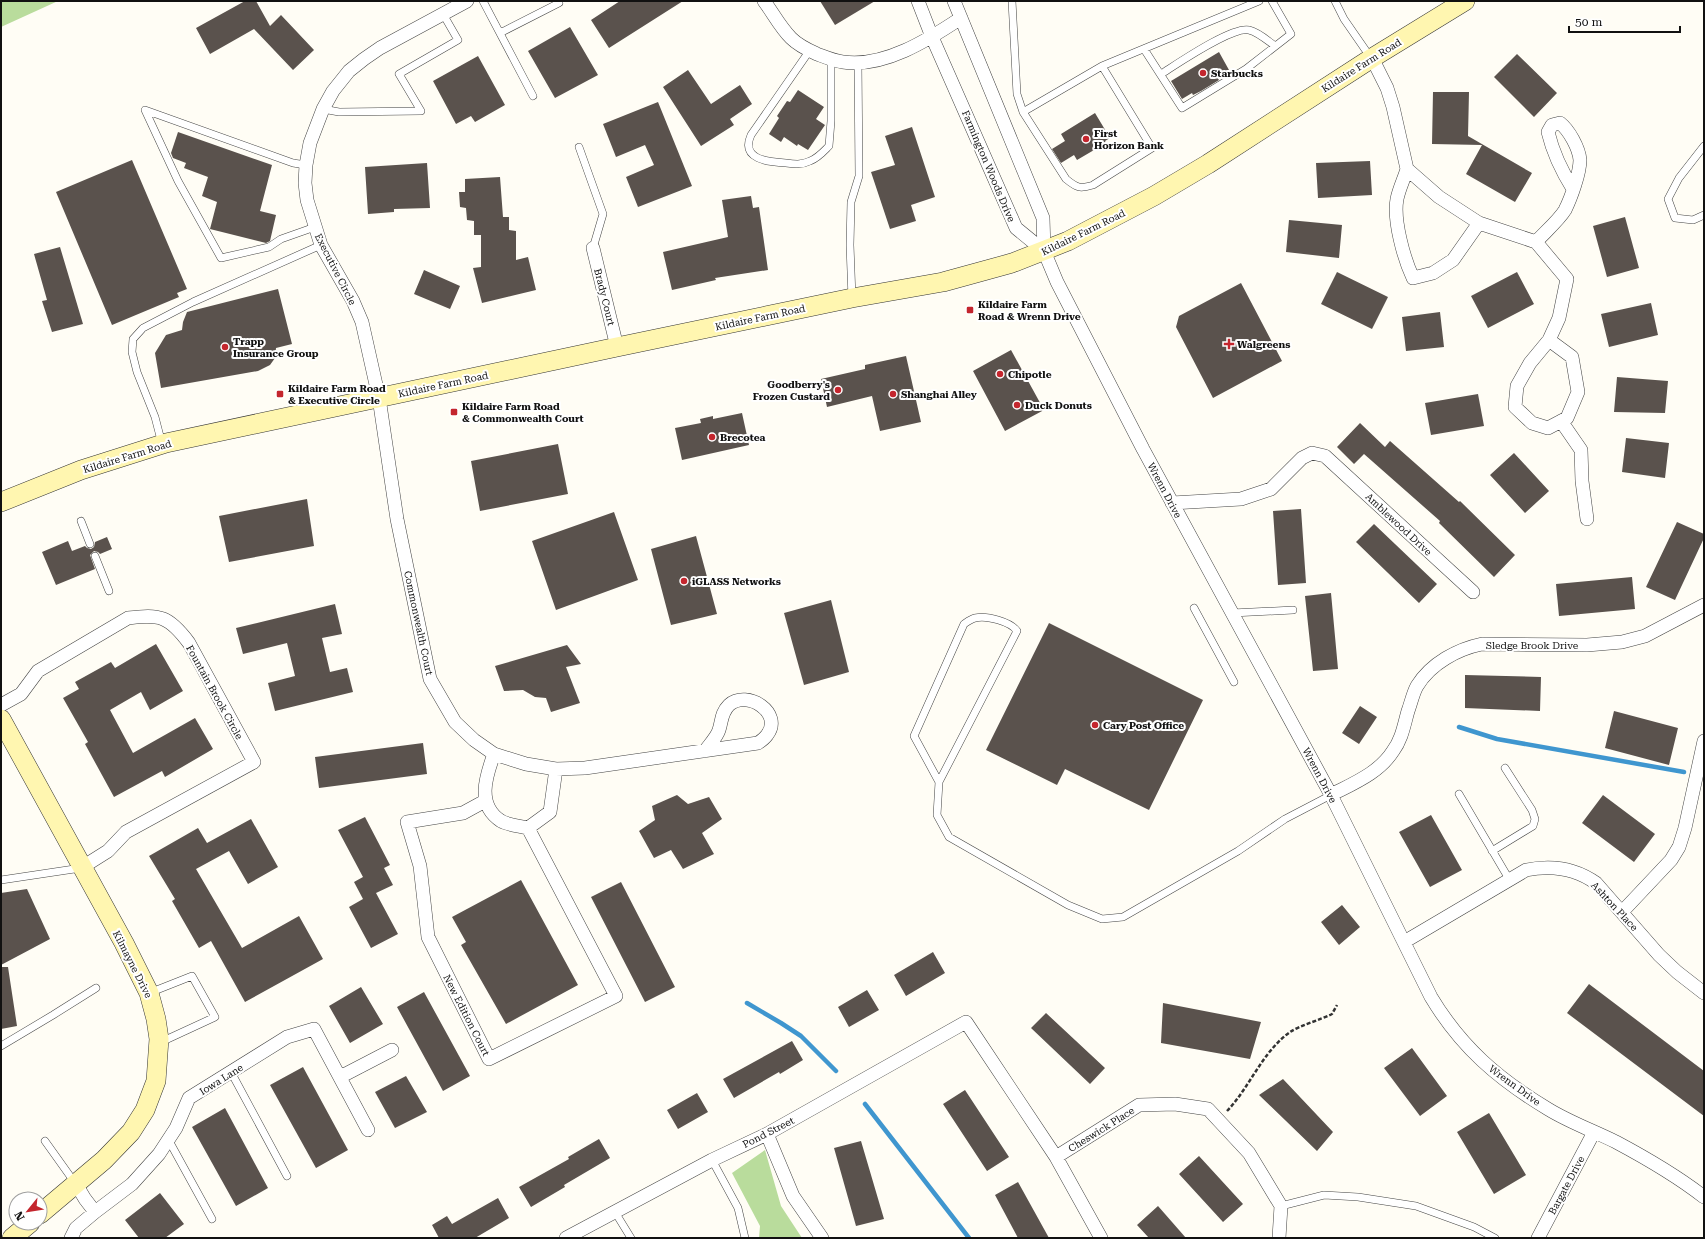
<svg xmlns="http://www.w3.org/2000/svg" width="1705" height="1239" viewBox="0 0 1705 1239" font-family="'Roboto Serif',serif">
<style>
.forest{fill:#b9dc9c}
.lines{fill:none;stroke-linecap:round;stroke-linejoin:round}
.stream{stroke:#3f96cf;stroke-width:4.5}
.building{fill:#5a524d}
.lane-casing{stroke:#444;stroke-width:8}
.street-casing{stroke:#444;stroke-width:14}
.secondary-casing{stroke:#333;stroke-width:20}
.path{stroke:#333;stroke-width:2.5;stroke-dasharray:4 2;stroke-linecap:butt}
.lane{stroke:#fff;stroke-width:7}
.street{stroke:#fff;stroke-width:13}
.secondary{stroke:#fff6b0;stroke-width:19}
.poi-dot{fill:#c4262e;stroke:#fff;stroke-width:1.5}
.labels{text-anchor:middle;stroke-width:4;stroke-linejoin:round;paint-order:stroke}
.street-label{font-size:10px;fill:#111;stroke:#fff}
.poi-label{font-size:10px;font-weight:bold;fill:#111;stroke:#fff;text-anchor:start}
</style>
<rect width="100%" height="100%" fill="#fffdf5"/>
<!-- forest -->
<path class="forest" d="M 1,1 L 58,1 L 1,27 Z
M 765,1150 L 781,1206 L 802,1238 L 759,1238 L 760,1226 L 732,1173 Z"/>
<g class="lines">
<!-- stream -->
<path class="stream" d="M 1459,727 L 1497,739 L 1684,772
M 747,1003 L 781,1023 L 801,1036 L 836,1071
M 865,1104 L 969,1238"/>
</g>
<!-- building -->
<path class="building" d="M 245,1 L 256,1 L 270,26 L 281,15 L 314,50 L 293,70 L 254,29 L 210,54 L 196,28 Z
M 620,1 L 683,1 L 609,48 L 591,20 Z
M 820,1 L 875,1 L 835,25 Z
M 570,27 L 598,75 L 555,98 L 528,51 Z
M 1219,52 L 1229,70 L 1217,77 L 1219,80 L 1201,91 L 1193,95 L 1192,93 L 1182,99 L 1171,81 Z
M 1517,54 L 1557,93 L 1534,117 L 1494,77 Z
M 478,56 L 505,105 L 475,122 L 471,116 L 456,124 L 433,81 Z
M 688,70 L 711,104 L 740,85 L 752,104 L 730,119 L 734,125 L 701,146 L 663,87 Z
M 798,90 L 824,107 L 816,119 L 825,125 L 808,150 L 798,144 L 797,146 L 784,137 L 781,142 L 769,134 L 779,118 L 777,116 L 787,101 L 790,102 Z
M 1433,92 L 1469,92 L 1468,136 L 1532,173 L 1515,202 L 1466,174 L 1482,145 L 1432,144 Z
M 658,102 L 692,186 L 638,207 L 626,177 L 654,165 L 645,145 L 616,157 L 603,124 Z
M 1095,113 L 1110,138 L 1105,141 L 1106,143 L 1077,160 L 1074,155 L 1061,163 L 1052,149 L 1065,141 L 1061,134 Z
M 912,127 L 935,197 L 911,205 L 916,221 L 890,229 L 871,172 L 895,165 L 885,136 Z
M 178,132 L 272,165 L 260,211 L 276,215 L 270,241 L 266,243 L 210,229 L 217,202 L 202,196 L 208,177 L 184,168 L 186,163 L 173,158 L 171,153 Z
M 132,160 L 187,289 L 177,293 L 179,297 L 112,325 L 56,192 Z
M 1370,161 L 1372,195 L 1318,198 L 1316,163 Z
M 427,163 L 430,208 L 394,209 L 394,212 L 368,214 L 365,167 Z
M 500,177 L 503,217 L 509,217 L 509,230 L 516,231 L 516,260 L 528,257 L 536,290 L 482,303 L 473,268 L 481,267 L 481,235 L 474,235 L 474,221 L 467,220 L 466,208 L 460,207 L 459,192 L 465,192 L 465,179 Z
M 751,196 L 753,208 L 759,207 L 768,270 L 715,278 L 716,280 L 672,290 L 663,252 L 728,237 L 722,200 Z
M 1625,217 L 1639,268 L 1607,277 L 1593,226 Z
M 1289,220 L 1342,225 L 1339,258 L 1286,252 Z
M 60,247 L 83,324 L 52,332 L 42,301 L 47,300 L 34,254 Z
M 424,270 L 460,286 L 450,309 L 414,294 Z
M 1337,272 L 1388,297 L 1372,329 L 1321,304 Z
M 1517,272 L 1534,304 L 1488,328 L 1471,296 Z
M 1241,283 L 1282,361 L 1213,398 L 1176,327 L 1179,316 Z
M 278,289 L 292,344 L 276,348 L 275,358 L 270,365 L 258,371 L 161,388 L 155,353 L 166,335 L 182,330 L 183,322 L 187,312 Z
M 1651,303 L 1658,335 L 1609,347 L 1601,314 Z
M 1440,312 L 1444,347 L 1406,351 L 1402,317 Z
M 1011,350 L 1044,410 L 1005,431 L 973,371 Z
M 906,356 L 921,422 L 880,431 L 872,396 L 827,407 L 821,379 L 865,369 L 865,365 Z
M 1617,377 L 1668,381 L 1665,413 L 1614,412 Z
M 1478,394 L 1484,426 L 1431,435 L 1425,403 Z
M 742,413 L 749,445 L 682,460 L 675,428 L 701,423 L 700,419 L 713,416 L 713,419 Z
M 1360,423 L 1385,447 L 1390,441 L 1459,502 L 1460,501 L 1515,555 L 1494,577 L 1439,523 L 1440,521 L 1364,454 L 1354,464 L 1337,447 Z
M 1626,438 L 1669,443 L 1665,478 L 1622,472 Z
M 558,444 L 568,494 L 480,511 L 471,461 Z
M 1514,453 L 1549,491 L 1525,513 L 1490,475 Z
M 307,499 L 314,546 L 229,562 L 219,516 Z
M 1301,509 L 1306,583 L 1278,585 L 1273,511 Z
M 614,512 L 638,580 L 556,610 L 532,541 Z
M 1677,522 L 1704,534 L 1704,538 L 1675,600 L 1646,587 Z
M 1374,524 L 1437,584 L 1419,603 L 1356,542 Z
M 696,536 L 717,614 L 671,625 L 651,549 Z
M 107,537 L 112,549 L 100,554 L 98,552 L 94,551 L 90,555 L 95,569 L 56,585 L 42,552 L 68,541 L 72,551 L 85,546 L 87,548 L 91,549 L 94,547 L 95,542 Z
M 1632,577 L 1635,609 L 1559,616 L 1556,584 Z
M 1331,593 L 1338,669 L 1313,671 L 1305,596 Z
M 831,600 L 849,672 L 804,685 L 784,613 Z
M 335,604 L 342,634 L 322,638 L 330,672 L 347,668 L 353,692 L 275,711 L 268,683 L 295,676 L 287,643 L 243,654 L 236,628 Z
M 1049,623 L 1203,700 L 1149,810 L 1065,769 L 1057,785 L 986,750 Z
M 156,644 L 183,691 L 150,710 L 141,692 L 110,710 L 133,753 L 195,718 L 213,749 L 165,777 L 162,771 L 114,797 L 85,744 L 88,742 L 63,698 L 79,689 L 75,682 L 111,662 L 115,668 Z
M 567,645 L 581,664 L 566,667 L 580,703 L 551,712 L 546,698 L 535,697 L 523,690 L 504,691 L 495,666 Z
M 1465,675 L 1541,677 L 1540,711 L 1465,708 Z
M 1360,706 L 1377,717 L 1359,744 L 1342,733 Z
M 1614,711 L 1678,728 L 1669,765 L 1605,748 Z
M 423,743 L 427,774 L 319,788 L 315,757 Z
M 677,795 L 688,804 L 709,797 L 722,819 L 702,833 L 714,854 L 683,869 L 671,850 L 654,858 L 639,831 L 655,820 L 652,806 Z
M 1603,795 L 1655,834 L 1634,862 L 1582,823 Z
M 1431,815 L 1462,870 L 1430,887 L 1399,832 Z
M 365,817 L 390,865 L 384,868 L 393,885 L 376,893 L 398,934 L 371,948 L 349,907 L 363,899 L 354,882 L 363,877 L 338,830 Z
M 251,819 L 278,867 L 248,884 L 229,851 L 196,869 L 242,948 L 299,916 L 323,959 L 245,1002 L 211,941 L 199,948 L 172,901 L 175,899 L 149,856 L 198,828 L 207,843 Z
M 521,880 L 578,985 L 506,1024 L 461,945 L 466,942 L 452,917 Z
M 621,882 L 675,987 L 645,1002 L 591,897 Z
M 27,889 L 50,939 L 1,965 L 1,893 Z
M 1342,905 L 1360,927 L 1339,945 L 1321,922 Z
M 933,952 L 945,973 L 906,996 L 894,975 Z
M 1,967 L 8,967 L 17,1026 L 1,1029 Z
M 1589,984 L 1704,1071 L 1704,1116 L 1567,1013 Z
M 361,987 L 383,1024 L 350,1043 L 329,1006 Z
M 867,990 L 879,1010 L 849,1027 L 838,1007 Z
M 424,992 L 470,1076 L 443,1091 L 397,1007 Z
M 1163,1003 L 1261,1022 L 1250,1059 L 1161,1043 Z
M 1046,1013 L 1105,1068 L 1090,1084 L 1031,1028 Z
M 792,1041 L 803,1060 L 780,1074 L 779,1072 L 734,1098 L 723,1079 Z
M 1412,1048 L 1447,1096 L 1420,1116 L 1384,1068 Z
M 303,1067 L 348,1150 L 316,1168 L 270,1085 Z
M 406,1076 L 427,1112 L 395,1128 L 375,1092 Z
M 1283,1079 L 1333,1132 L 1317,1151 L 1259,1095 Z
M 965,1090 L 1009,1157 L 987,1171 L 943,1104 Z
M 697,1093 L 708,1112 L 678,1129 L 667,1110 Z
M 225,1108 L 268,1188 L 236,1206 L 192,1127 Z
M 1489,1113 L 1526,1175 L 1494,1194 L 1457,1132 Z
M 599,1139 L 610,1158 L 564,1185 L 565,1187 L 531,1207 L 519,1187 L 569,1159 L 568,1157 Z
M 861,1141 L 884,1219 L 856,1226 L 834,1148 Z
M 1199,1156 L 1243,1204 L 1223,1222 L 1179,1174 Z
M 1018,1182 L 1049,1238 L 1018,1238 L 995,1195 Z
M 160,1193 L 184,1224 L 165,1238 L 139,1238 L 125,1220 Z
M 498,1198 L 509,1218 L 475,1238 L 439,1238 L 432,1225 L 447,1216 L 452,1224 Z
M 1158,1206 L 1186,1238 L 1149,1238 L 1137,1225 Z"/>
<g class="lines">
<defs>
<path id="lane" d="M 483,1 L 533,96
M 1012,1 L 1017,94 L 1023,112 L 1066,179 C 1077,188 1080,189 1093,185 L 1152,148 L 1102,66
M 1335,1 L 1344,19 L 1371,58
M 500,33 L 559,3
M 1144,49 L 1182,108 L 1246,69 L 1291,34 L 1272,1
M 810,50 L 751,135 C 740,160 769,162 786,163 C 794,164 802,165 810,161 C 818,158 823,152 829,146 L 831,121 L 831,60
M 1161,74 C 1177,64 1232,26 1249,30 C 1258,32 1267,40 1275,46
M 323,109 L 339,112 L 421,111 L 399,74 L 458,40 L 443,14
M 1023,112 L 1102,66 L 1259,1
M 1704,146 L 1679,178 L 1668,199 L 1675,218 L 1693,220 L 1704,215
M 579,147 L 603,214 L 593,248
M 306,165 L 293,163 L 145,110 L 178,181 L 221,258 L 269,247 L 281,239 L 315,227
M 852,298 L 850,245 L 851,202 L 859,176 L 858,63
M 162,444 L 155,417 L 137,372 L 132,352 L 133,339 L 143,328 L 193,302 L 321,245
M 81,521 L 90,544
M 95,556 L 109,591
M 1194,608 L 1234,682
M 1232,613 L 1293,610
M 939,782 L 1017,631 C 1011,622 987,615 975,618 C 971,619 967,622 964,624 L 914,736 L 939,782 L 937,815 L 949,837 L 1068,905 L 1102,919 L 1123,917 L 1238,851 L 1285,819 L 1331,795
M 1459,794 L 1509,879
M 1492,851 L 1533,826 L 1535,819 L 1532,810 L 1505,768
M 1,880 L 81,868
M 149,993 L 192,976 L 215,1017 L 161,1042
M 1,1046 L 53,1015 L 96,988
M 231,1072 L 287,1176
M 168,1139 L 212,1219
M 45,1141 L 75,1183
M 712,1160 L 738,1208 L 745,1238
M 1281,1206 L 1324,1195 L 1358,1197 L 1416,1206 L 1474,1227 L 1495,1238
M 615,1212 L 631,1238"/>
<path id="street" d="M 467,1 L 380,48 L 364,59 L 349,71 L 333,91 L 323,109 L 310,143 L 306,165 L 305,183 L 307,200 L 321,245 L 353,301 L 362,322 L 379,398 L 397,519 L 430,679 L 455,722 L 474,740 L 494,754 L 526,764 L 556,769 L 585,768 L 758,743 C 761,741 765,738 767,735 C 784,713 747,689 729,705 C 721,713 722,721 719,730 C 717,737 709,745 705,751
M 764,1 C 773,13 780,27 791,38 C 798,45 808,50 817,54 C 825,57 834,61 843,62 C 884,68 928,40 961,18
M 918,1 L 932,37 L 1016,228 L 1044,251
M 954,1 L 1043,218 L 1044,251 L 1057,282 L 1143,449 L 1331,795 L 1431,997 C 1461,1047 1498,1079 1548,1109 C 1569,1122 1594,1131 1616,1142 C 1646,1158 1677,1176 1704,1197
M 1372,58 L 1387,88 L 1393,107 L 1407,169 L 1439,197 L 1479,223 L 1536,242 L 1567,279 L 1559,318 L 1549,340 L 1530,363 L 1517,386 L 1515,407 L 1532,423 L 1548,428 L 1567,418 L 1578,392 L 1572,357 L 1549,340
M 1407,169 C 1404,179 1399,189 1397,199 C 1393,220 1404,259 1413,278 L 1433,273 L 1453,260 L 1479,223
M 1536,242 C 1544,233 1559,220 1565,210 C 1571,198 1580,173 1580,160 C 1579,148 1569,130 1560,123 L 1552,125 L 1548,132 C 1553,153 1561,170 1573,189
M 593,248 L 617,347
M 1561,421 L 1581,450 L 1582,481 L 1587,519
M 1172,503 L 1241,499 L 1271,489 L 1302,458 L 1312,453 L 1325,456 L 1473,592
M 1,705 L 21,694 L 38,671 L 128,618 C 160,614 169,616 189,643 L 254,762 L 126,832 L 108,851 L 81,868
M 494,754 C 486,776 476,805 501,821 C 508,825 520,826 528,828 L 550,812 L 556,769
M 1331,795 C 1354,783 1379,773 1393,751 C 1402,739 1404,725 1408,711 C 1411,703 1413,693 1417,686 C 1431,663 1458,649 1482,644 L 1587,645 L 1622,642 L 1645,636 L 1704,605
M 485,801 L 463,813 L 407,822 L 420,866 L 428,937 L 489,1059 L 616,996 L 528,828
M 1622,912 L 1671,860 L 1679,847 L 1685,828 L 1704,741
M 1404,942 L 1526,870 C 1550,865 1575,868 1596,883 L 1659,955 L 1677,972 L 1704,993
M 340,1077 L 392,1050
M 767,1134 L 793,1196 L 822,1238
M 1056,1157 L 1139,1105 L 1175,1104 L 1208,1109 L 1249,1153 L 1281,1206 L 1279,1238
M 76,1184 L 85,1199 L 95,1212 L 132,1184 L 159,1154 L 176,1128 L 189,1098 L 287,1037 L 314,1029 L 368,1130
M 71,1238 L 76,1228 L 95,1212
M 566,1238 L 712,1160 L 767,1134 L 966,1022 L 1056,1157 L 1101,1238
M 1538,1238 L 1594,1132"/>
<path id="secondary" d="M 1,502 L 81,470 L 166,443 L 617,347 L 852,298 L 943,282 L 1012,263 L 1068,241 L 1154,196 L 1208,164 L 1372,58 L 1465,1
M 1,719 L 124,943 L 149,993 L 156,1019 L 159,1039 L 156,1081 L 145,1110 L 131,1132 L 104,1160 L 40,1214
M 12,1238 L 30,1223"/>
</defs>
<!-- lane casing -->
<use href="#lane" class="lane-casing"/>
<!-- street casing -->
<use href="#street" class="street-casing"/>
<!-- secondary casing -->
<use href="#secondary" class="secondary-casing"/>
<!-- path -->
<path class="path" d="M 1227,1111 C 1250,1087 1262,1052 1290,1032 C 1301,1025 1320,1020 1332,1014 L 1337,1005"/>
<!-- lane -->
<use href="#lane" class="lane"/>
<!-- street -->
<use href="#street" class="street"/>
<!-- secondary -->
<use href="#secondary" class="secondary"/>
</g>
<!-- markers -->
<g class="poi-dot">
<circle cx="1203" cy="73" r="4"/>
<circle cx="1086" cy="139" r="4"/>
<rect x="966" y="306" width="8" height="8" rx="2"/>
<path d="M1227 338h4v4h4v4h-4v4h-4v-4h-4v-4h4z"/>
<circle cx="225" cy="347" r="4"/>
<circle cx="1000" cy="374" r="4"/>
<circle cx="838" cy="390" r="4"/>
<rect x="276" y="390" width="8" height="8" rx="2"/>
<circle cx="893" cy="394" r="4"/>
<circle cx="1017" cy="405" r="4"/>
<rect x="450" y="408" width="8" height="8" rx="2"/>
<circle cx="712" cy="437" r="4"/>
<circle cx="684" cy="581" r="4"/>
<circle cx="1095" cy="725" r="4"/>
</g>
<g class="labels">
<!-- street labels -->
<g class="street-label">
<text transform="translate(1361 65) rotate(-32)" y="4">Kildaire Farm Road</text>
<text transform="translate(989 166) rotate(67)" y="4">Farmington Woods Drive</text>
<text transform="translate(1083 232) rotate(-26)" y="4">Kildaire Farm Road</text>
<text transform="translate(336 269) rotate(63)" y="4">Executive Circle</text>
<text transform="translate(605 297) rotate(76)" y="4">Brady Court</text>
<text transform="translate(760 317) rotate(-12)" y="4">Kildaire Farm Road</text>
<text transform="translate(443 384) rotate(-12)" y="4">Kildaire Farm Road</text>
<text transform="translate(127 456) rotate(-17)" y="4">Kildaire Farm Road</text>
<text transform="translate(1165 490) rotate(62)" y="4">Wrenn Drive</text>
<text transform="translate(1399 524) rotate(43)" y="4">Amblewood Drive</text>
<text transform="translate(419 623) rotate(78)" y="4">Commonwealth Court</text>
<text x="1532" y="649">Sledge Brook Drive</text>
<text transform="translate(215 692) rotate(61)" y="4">Fountain Brook Circle</text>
<text transform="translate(1320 775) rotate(62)" y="4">Wrenn Drive</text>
<text transform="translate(1615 906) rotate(47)" y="4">Ashton Place</text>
<text transform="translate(133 964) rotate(63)" y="4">Kilmayne Drive</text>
<text transform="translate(467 1015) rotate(63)" y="4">New Edition Court</text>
<text transform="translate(221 1079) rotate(-32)" y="4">Iowa Lane</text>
<text transform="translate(1515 1085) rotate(36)" y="4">Wrenn Drive</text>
<text transform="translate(1101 1129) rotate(-32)" y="4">Cheswick Place</text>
<text transform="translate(768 1132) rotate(-27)" y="4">Pond Street</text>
<text transform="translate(1566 1185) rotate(-62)" y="4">Bargate Drive</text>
</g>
<!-- poi labels -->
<g class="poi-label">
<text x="1211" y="77">Starbucks</text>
<text x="1094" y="137">First<tspan x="1094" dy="12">Horizon Bank</tspan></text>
<text x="978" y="308">Kildaire Farm<tspan x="978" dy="12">Road &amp; Wrenn Drive</tspan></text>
<text x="233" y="345">Trapp<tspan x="233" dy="12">Insurance Group</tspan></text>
<text x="1237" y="348">Walgreens</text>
<text x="1008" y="378">Chipotle</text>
<text x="830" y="388" text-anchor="end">Goodberry's<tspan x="830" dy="12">Frozen Custard</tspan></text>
<text x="288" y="392">Kildaire Farm Road<tspan x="288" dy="12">&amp; Executive Circle</tspan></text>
<text x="901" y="398">Shanghai Alley</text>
<text x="1025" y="409">Duck Donuts</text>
<text x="462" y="410">Kildaire Farm Road<tspan x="462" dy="12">&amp; Commonwealth Court</tspan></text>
<text x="720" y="441">Brecotea</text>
<text x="692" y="585">iGLASS Networks</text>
<text x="1103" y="729">Cary Post Office</text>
</g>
</g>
<!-- border -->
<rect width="1705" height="1239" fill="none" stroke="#111111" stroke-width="4"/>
<!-- north arrow -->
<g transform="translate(28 1211) rotate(240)"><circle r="19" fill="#ffffff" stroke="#a0a0a0"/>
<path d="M0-3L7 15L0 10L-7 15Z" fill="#c4262e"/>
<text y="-6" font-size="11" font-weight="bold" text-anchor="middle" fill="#111111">N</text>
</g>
<!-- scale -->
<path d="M1569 26v6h111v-6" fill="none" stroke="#111111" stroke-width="2"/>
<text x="1575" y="26" font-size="12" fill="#111111" stroke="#ffffff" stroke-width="3" paint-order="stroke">50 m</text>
</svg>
